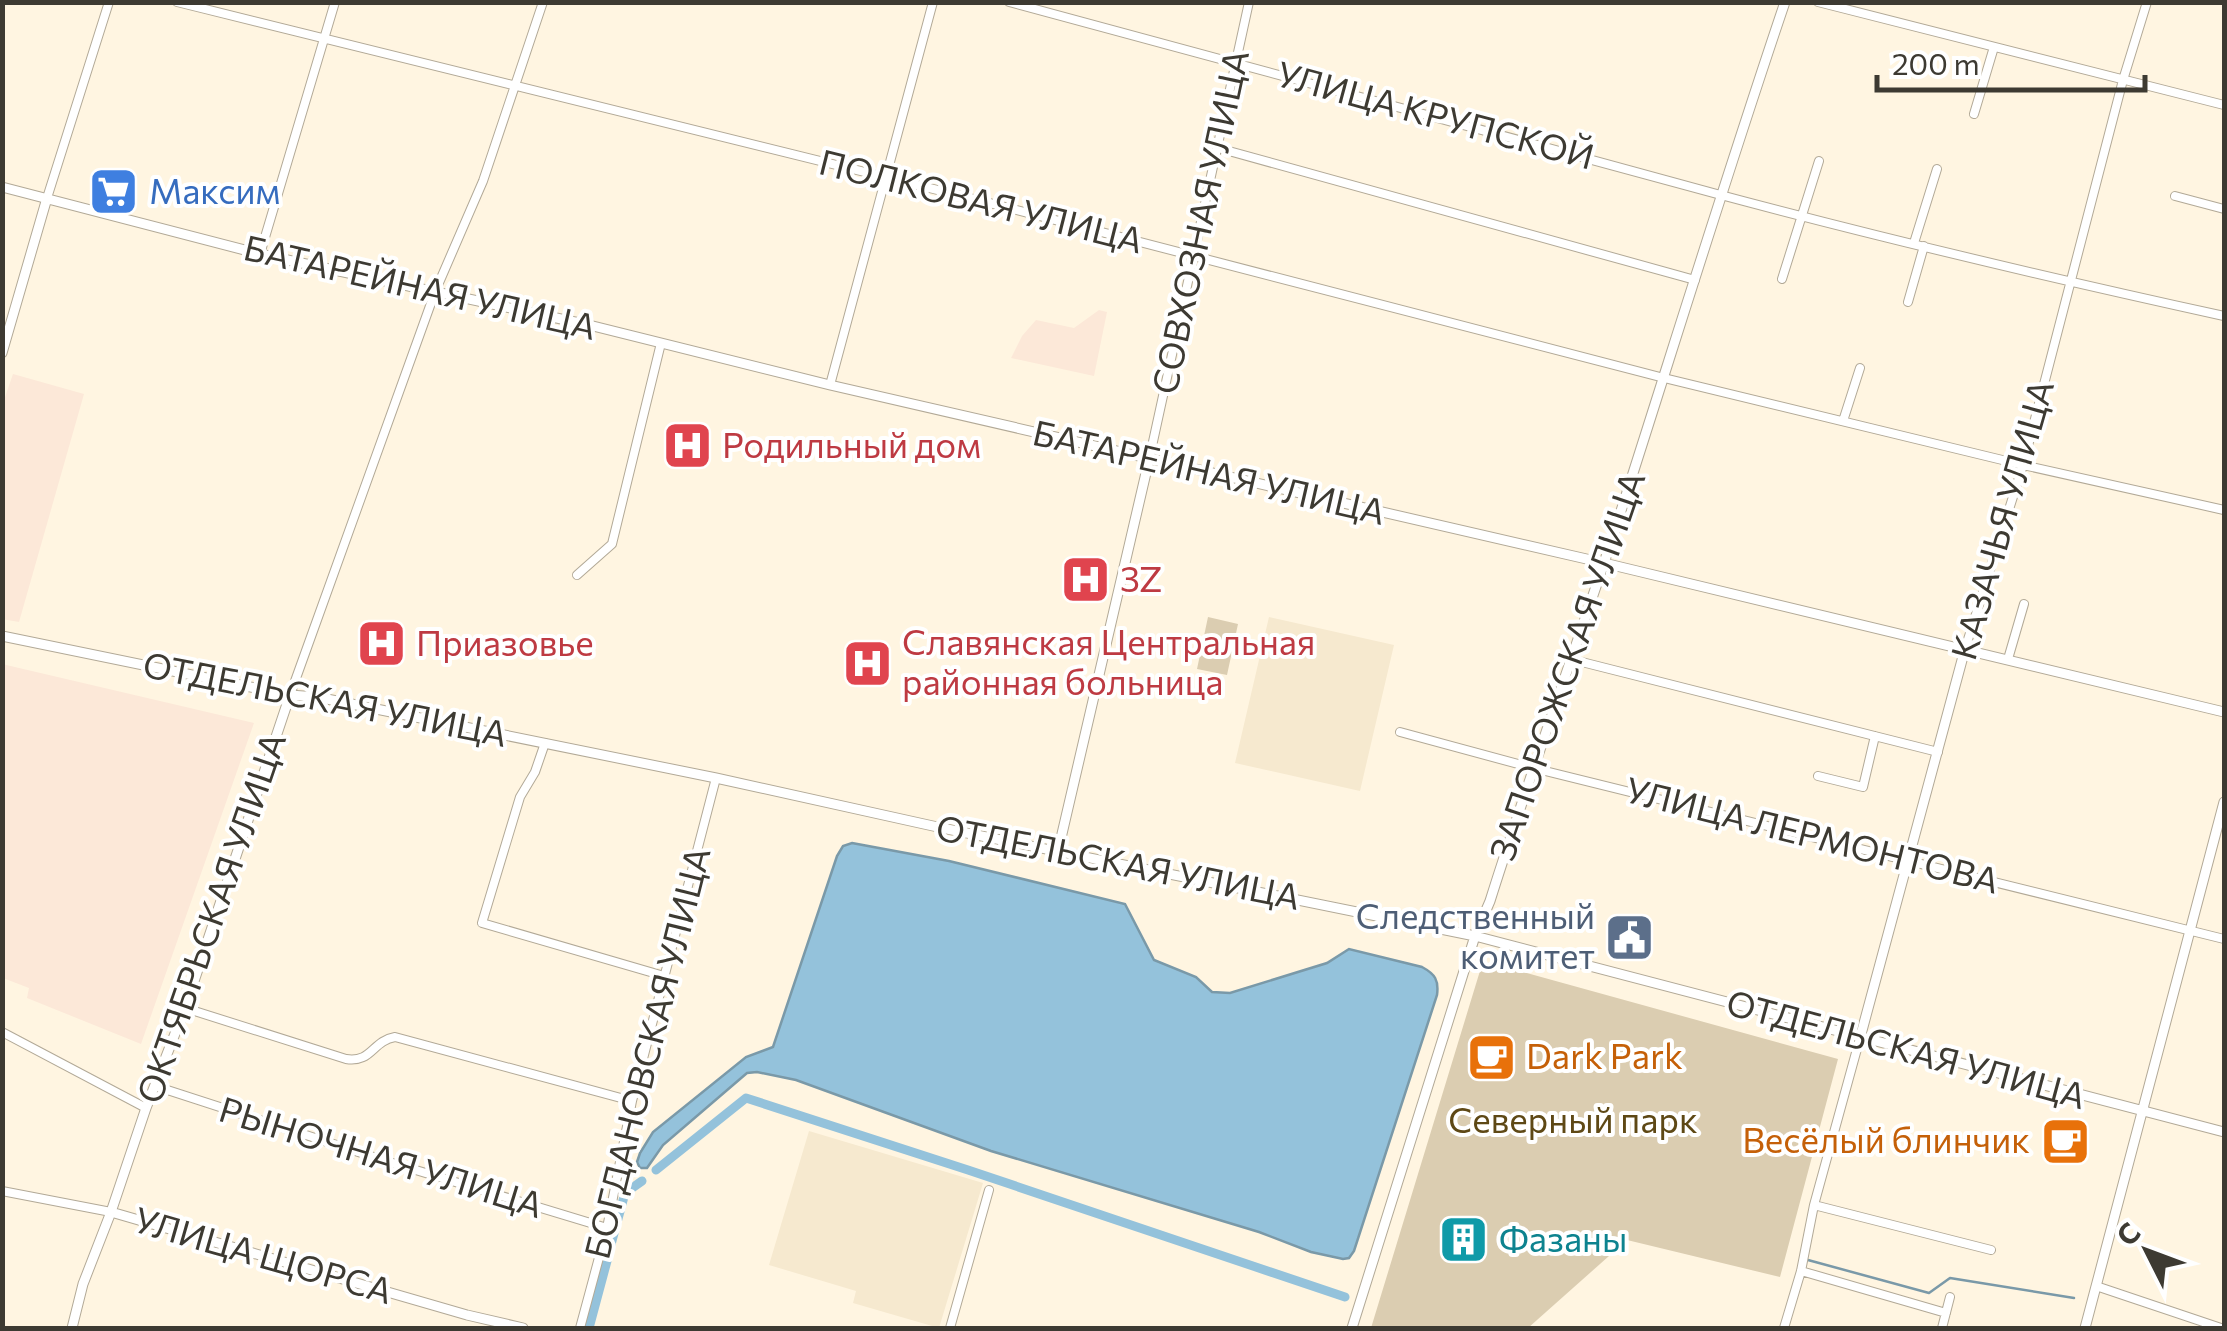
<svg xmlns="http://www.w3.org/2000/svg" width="2227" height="1331" viewBox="0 0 2227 1331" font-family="Commissioner,sans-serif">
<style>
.built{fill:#f6e9cf}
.industrial{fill:#fce8d8}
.green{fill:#dbcdb1}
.water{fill:#94c2db;stroke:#7a99a8;stroke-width:2.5}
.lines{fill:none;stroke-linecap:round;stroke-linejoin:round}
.stream{stroke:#7a99a8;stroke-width:2.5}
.canal{stroke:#94c2db;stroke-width:9}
.minor-casing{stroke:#b2a997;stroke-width:10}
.tertiary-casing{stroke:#b2a997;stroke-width:11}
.minor{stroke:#fff;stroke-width:8}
.tertiary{stroke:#fff;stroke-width:9}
.labels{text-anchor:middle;stroke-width:8;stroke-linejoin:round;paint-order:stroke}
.street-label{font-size:35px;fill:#3d3a32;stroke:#fff}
.shop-label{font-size:35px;fill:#366cbe;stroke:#fff;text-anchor:start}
.health-label{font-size:35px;fill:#be3a42;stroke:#fff;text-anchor:start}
.service-label{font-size:35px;fill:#4e5e75;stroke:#fff;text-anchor:end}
.food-label{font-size:35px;fill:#c56008;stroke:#fff;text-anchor:start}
.park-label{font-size:35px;fill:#5e4815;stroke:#fff}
.culture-label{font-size:35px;fill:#0d838f;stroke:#fff;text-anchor:start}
</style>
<rect width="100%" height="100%" fill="#fff5e1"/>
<!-- built -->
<path class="built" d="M 1269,617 L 1394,645 L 1360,791 L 1235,763 Z
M 809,1131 L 983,1183 L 939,1328 L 853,1303 L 856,1291 L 769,1265 Z"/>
<!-- industrial -->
<path class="industrial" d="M 1099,310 L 1107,312 L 1094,376 L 1011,358 L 1022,336 L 1036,320 L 1074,328 Z
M 13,374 L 84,394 L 19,622 L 2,619 L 2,406 Z
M 2,664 L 254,723 L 141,1044 L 27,998 L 29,988 L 3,978 Z"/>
<!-- green -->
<path class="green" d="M 1208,617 L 1238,624 L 1227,675 L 1197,669 Z
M 1483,961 L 1838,1059 L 1780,1277 L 1627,1240 L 1528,1328 L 1371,1328 Z"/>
<!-- water -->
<path class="water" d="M 852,843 L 949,861 L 1125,904 L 1154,960 L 1196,977 L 1212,992 L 1230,993 L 1327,963 L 1349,949 L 1422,967 C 1435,974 1439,980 1437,995 L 1354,1251 L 1349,1258 L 1343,1259 L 1311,1252 L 1259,1232 L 991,1151 L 796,1080 L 757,1072 L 747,1073 L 663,1145 L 647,1168 L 640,1168 L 637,1162 L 640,1153 L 653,1132 L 746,1057 L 773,1047 L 837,856 L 843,846 Z"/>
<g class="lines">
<!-- stream -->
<path class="stream" d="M 1808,1260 L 1929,1293 L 1950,1278 L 2074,1298"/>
<!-- canal -->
<path class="canal" d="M 656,1170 L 746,1098 L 968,1170 L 1345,1297
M 610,1248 L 625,1193 L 642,1181
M 589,1328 L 607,1261"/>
<defs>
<path id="minor" d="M 177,2 L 982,201 L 1664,378 L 2023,465 L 2224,510
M 1009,2 C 1245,64 1481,131 1717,194 C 1885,239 2055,279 2224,316
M 1818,2 L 2224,105
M 1974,114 L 1994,47
M 1218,148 L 1695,280
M 2175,196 L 2224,209
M 47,198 L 109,2
M 1914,243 L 1937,169
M 260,254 L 335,2
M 1782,279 L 1819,161
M 1908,302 L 1924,246
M 830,385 L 933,2
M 1843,421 L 1860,368
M 1149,460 L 1249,2
M 577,575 L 612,544 L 661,343
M 1965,649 L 2023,465 L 2123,80 L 2147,2
M 1570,659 L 1938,752
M 2008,659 L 2024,604
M 290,695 L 435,292 L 483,181 L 543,2
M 1400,732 L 1533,768 L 2224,939
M 545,743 L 535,772 L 520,797 L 482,923 L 664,976
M 1818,776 L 1863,787 L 1875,736
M 185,1008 L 346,1059 C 372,1063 372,1041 395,1037 L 632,1101
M 2,1032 L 146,1108
M 155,1086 L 386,1161 L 607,1228
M 2,1191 L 111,1212
M 1814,1205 L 1991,1250
M 1801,1271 L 1946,1313
M 2096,1286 L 2221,1328
M 580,1328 L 607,1228 L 632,1101 L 716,778
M 950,1328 L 989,1190
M 1784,1328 L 1801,1271 L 1814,1205 L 1860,1038
M 1942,1328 L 1950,1297"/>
<path id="tertiary" d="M 2,187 L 260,254 L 589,325 L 830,385 L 1604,563 L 2224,712
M 2,353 L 47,198
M 2,636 L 290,695 L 317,697 L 716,778 L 942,828 L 1475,936 L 2224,1132
M 1058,851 L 1149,460
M 1860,1038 L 1965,649
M 111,1212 L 467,1315 L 523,1328
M 72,1328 L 83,1284 L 111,1212 L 146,1108 L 185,1008 L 290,695
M 1352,1328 L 1475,936 L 1490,901 C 1528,780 1571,662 1611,542 C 1669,362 1724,182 1785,2
M 2085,1328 L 2224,802"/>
</defs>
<!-- minor casing -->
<use href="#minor" class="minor-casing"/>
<!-- tertiary casing -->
<use href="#tertiary" class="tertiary-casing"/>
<!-- minor -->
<use href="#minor" class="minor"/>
<!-- tertiary -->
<use href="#tertiary" class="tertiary"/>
</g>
<!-- icons -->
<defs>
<symbol id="supermarket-square" viewBox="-11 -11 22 22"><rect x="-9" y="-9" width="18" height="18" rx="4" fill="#3f7fe0" stroke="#fff"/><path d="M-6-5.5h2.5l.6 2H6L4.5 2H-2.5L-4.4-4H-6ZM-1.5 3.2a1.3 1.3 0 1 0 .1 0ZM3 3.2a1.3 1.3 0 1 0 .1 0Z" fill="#fff"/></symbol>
<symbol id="hospital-square" viewBox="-11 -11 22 22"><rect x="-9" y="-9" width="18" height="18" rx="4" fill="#e0444e" stroke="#fff"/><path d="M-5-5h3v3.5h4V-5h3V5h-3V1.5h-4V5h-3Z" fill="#fff"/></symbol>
<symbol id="civic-square" viewBox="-11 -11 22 22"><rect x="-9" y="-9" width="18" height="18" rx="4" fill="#5c6f8a" stroke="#fff"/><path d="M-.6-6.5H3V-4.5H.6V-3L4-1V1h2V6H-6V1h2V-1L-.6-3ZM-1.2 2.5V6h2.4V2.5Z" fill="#fff"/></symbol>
<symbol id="cafe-square" viewBox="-11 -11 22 22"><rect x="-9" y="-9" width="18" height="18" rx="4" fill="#e8710a" stroke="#fff"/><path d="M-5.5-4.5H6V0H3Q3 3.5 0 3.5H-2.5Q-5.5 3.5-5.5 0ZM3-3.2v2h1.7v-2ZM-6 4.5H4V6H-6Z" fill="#fff"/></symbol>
<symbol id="building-square" viewBox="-11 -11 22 22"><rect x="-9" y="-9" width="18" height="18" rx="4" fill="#0f9aa8" stroke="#fff"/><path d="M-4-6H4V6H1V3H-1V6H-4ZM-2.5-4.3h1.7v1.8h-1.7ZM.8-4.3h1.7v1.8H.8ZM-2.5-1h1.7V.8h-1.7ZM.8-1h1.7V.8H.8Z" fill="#fff"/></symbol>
</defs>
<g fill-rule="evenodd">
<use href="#supermarket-square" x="86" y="164" width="55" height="55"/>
<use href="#hospital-square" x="660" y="418" width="55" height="55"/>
<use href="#hospital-square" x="1058" y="552" width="55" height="55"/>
<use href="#hospital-square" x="354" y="616" width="55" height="55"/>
<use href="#hospital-square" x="840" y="636" width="55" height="55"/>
<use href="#civic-square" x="1602" y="910" width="55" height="55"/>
<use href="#cafe-square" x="1464" y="1030" width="55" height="55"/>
<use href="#cafe-square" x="2038" y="1114" width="55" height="55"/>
<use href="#building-square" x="1436" y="1212" width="55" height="55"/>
</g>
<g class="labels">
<!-- street labels -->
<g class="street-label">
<text transform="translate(1435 116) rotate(15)" y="12">УЛИЦА КРУПСКОЙ</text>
<text transform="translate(981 202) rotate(14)" y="12">ПОЛКОВАЯ УЛИЦА</text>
<text transform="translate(1201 222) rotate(-78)" y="12">СОВХОЗНАЯ УЛИЦА</text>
<text transform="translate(420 288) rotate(13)" y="12">БАТАРЕЙНАЯ УЛИЦА</text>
<text transform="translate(1209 473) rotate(13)" y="12">БАТАРЕЙНАЯ УЛИЦА</text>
<text transform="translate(2003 520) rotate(-74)" y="12">КАЗАЧЬЯ УЛИЦА</text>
<text transform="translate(1568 666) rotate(-71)" y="12">ЗАПОРОЖСКАЯ УЛИЦА</text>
<text transform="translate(325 700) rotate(11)" y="12">ОТДЕЛЬСКАЯ УЛИЦА</text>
<text transform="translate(1812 836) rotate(14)" y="12">УЛИЦА ЛЕРМОНТОВА</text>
<text transform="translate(1118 863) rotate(11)" y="12">ОТДЕЛЬСКАЯ УЛИЦА</text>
<text transform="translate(212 918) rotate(-71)" y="12">ОКТЯБРЬСКАЯ УЛИЦА</text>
<text transform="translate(1906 1050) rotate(15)" y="12">ОТДЕЛЬСКАЯ УЛИЦА</text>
<text transform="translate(648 1053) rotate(-76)" y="12">БОГДАНОВСКАЯ УЛИЦА</text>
<text transform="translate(381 1158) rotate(17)" y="12">РЫНОЧНАЯ УЛИЦА</text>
<text transform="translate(263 1256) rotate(16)" y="12">УЛИЦА ЩОРСА</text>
</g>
<!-- shop labels -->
<g class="shop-label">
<text x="149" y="204">Максим</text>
</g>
<!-- health labels -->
<g class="health-label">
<text x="722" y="458">Родильный дом</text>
<text x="1120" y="592">3Z</text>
<text x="902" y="655">Славянская Центральная<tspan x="902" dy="40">районная больница</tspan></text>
<text x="416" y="656">Приазовье</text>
</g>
<!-- service labels -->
<g class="service-label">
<text x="1595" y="929">Следственный<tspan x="1595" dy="40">комитет</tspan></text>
</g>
<!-- food labels -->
<g class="food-label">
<text x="1526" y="1069">Dark Park</text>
<text x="2030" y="1153" text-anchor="end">Весёлый блинчик</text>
</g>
<!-- park labels -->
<g class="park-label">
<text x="1573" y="1133">Северный парк</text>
</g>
<!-- culture labels -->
<g class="culture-label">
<text x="1499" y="1252">Фазаны</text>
</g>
</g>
<!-- border -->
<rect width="2227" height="1331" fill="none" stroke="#3d3a32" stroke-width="10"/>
<!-- north arrow -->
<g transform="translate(2147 1251) rotate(312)" stroke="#ffffff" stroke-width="8" paint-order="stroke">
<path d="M0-8L18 38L0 25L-18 38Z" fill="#3d3a32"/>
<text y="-15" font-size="28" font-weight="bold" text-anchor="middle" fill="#3d3a32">С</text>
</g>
<!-- scale -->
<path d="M1877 75v15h268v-15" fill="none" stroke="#3d3a32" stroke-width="5"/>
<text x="1892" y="75" font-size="30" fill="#3d3a32" stroke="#ffffff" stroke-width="8" paint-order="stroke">200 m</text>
</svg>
